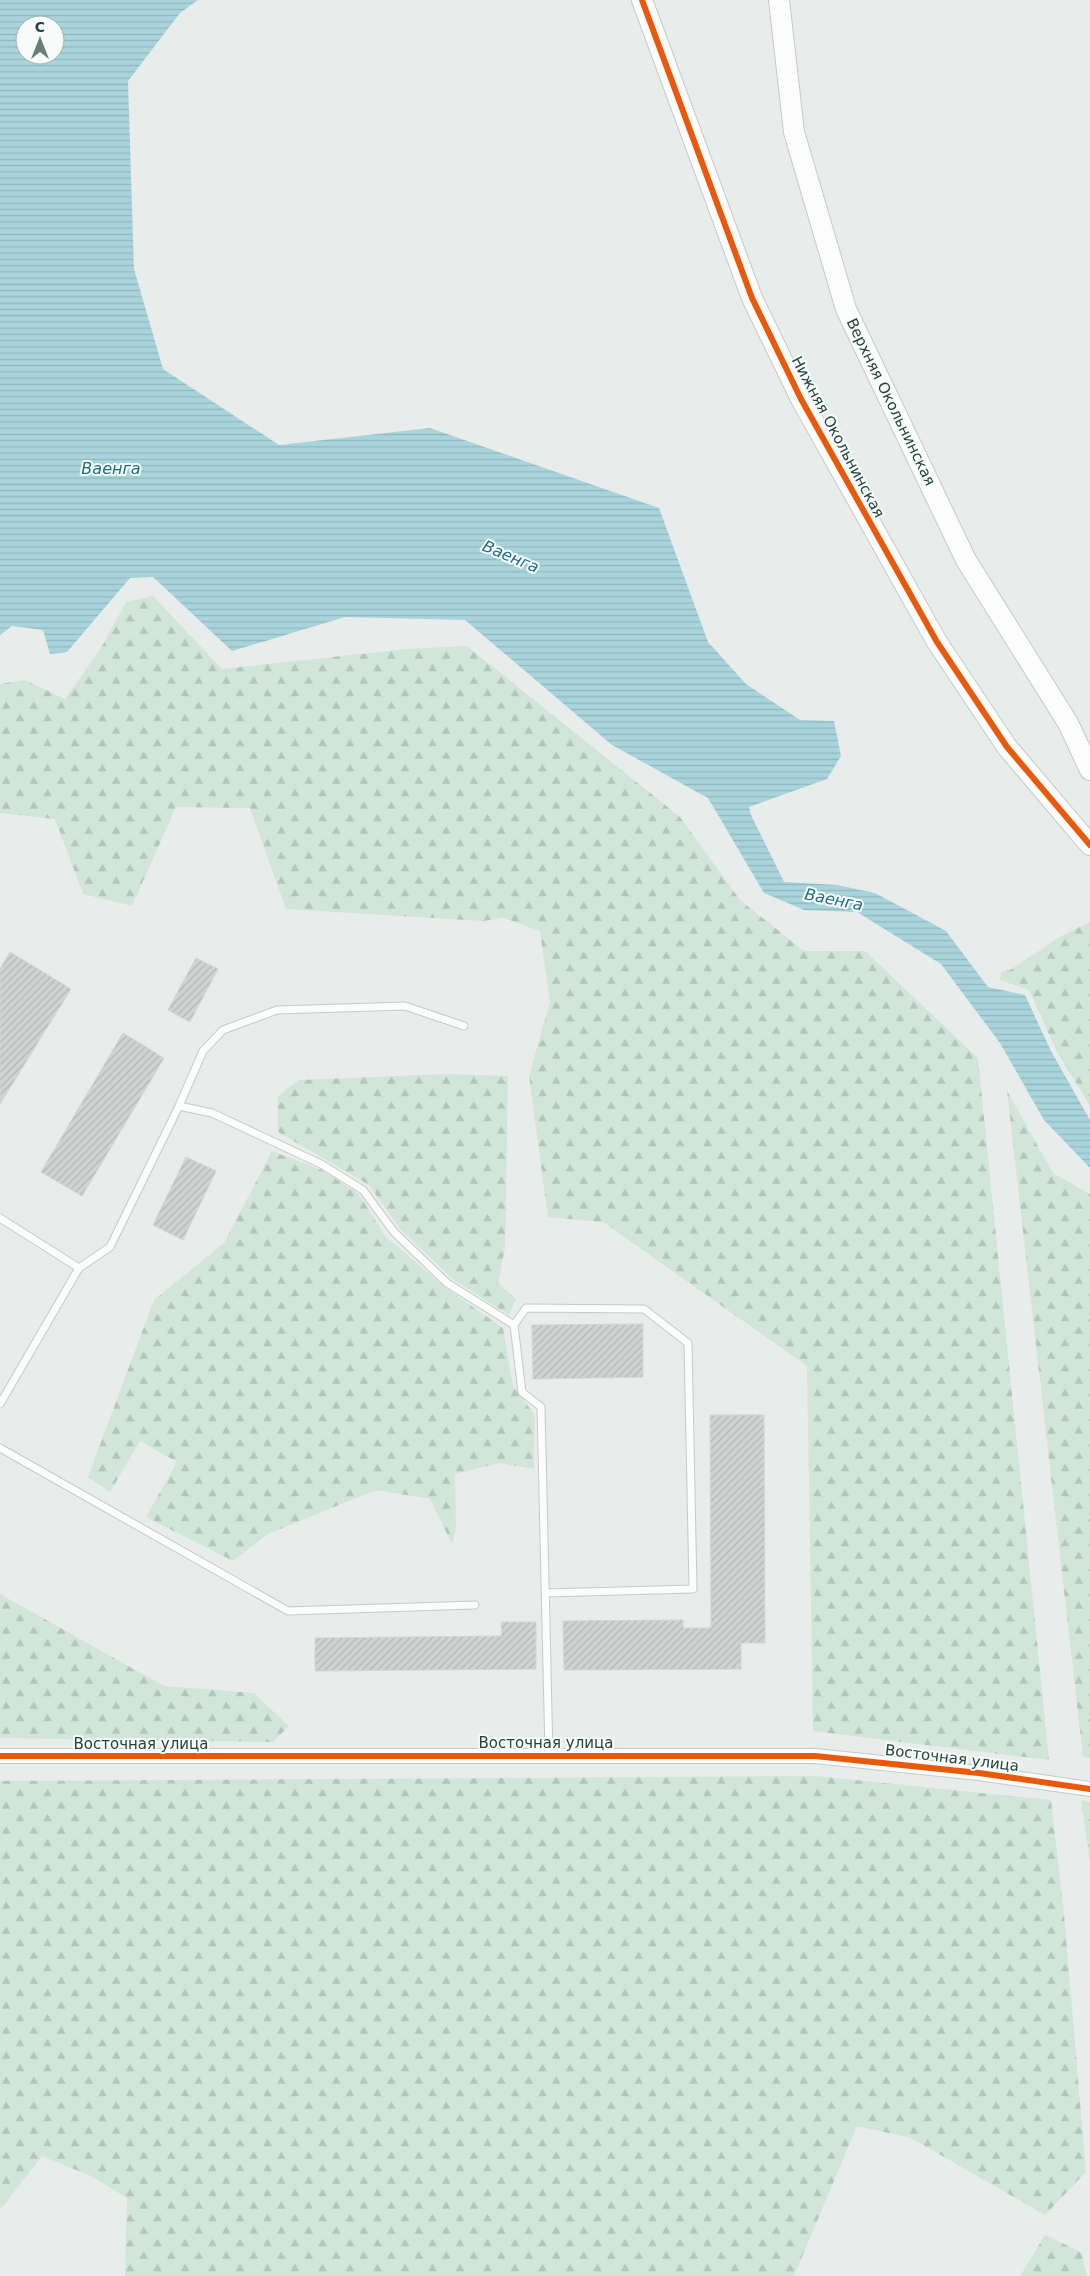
<svg xmlns="http://www.w3.org/2000/svg" width="1090" height="2276" viewBox="0 0 1090 2276" font-family="'DejaVu Sans',sans-serif">
<style>
.forest{fill:url(#forest-firs)}
.water{fill:url(#water-rules);fill-rule:evenodd}
.building{fill:url(#building-hatch);stroke:#d1d6d4}
.lines{fill:none;stroke-linecap:round;stroke-linejoin:round}
.lane-casing{stroke:#c5cac8;stroke-width:9}
.street-casing{stroke:#c5cac8;stroke-width:16}
.secondary-casing{stroke:#c3cbc8;stroke-width:22}
.lane{stroke:#fcfcfc;stroke-width:7}
.street{stroke:#fcfcfc;stroke-width:14}
.secondary{stroke:#fcfcfc;stroke-width:20}
.cycleway-casing{stroke:#f7fbf9;stroke-width:9}
.cycleway{stroke:#e8590c;stroke-width:6}
.labels{text-anchor:middle;stroke-width:4;stroke-linejoin:round;paint-order:stroke}
.street-label{font-size:15px;fill:#24423a;stroke:#f7fbf9}
.water-label{font-size:16px;font-style:italic;fill:#1c6f80;stroke:#f7fbf9}
</style>
<defs>
<pattern id="forest-firs" width="22" height="20" patternUnits="userSpaceOnUse" patternTransform="scale(1.25)"><rect width="22" height="20" fill="#d1e6d8"/><path d="M5 1l3.5 6h-7zM16 11l3.5 6h-7z" fill="#b3c6ba"/></pattern>
<pattern id="water-rules" width="6" height="5" patternUnits="userSpaceOnUse" patternTransform="scale(1.25)"><rect width="6" height="5" fill="#a9d4db"/><path d="M0 2.5h6" fill="none" stroke="#91b7bd"/></pattern>
<pattern id="building-hatch" width="6" height="6" patternUnits="userSpaceOnUse" patternTransform="scale(1.25)"><rect width="6" height="6" fill="#cfd4d2"/><path d="M-1 1l2-2M0 6l6-6M5 7l2-2" fill="none" stroke="#b2b7b5"/></pattern>
</defs>
<rect width="100%" height="100%" fill="#e8edeb"/>
<!-- forest -->
<path class="forest" d="M 153,596 L 222,669 L 407,649 L 467,646 L 680,817 L 740,900 L 804,951 L 865,951 L 978,1058 L 1049,1760 L 813,1731 L 807,1366 L 603,1222 L 548,1217 L 529,1076 L 550,1002 L 540,931 L 504,918 L 483,921 L 286,909 L 250,808 L 176,807 L 132,906 L 83,894 L 55,819 L 0,813 L 0,684 L 25,680 L 65,699 L 101,648 L 126,602 Z
M 1090,922 L 1090,1106 L 1056,1050 L 1029,990 L 1000,980 L 1001,972 L 1010,970 L 1063,935 Z
M 445,1074 L 508,1076 L 505,1248 L 498,1283 L 516,1299 L 509,1315 L 454,1280 L 400,1229 L 369,1185 L 278,1132 L 278,1096 L 299,1080 Z
M 1007,1091 L 1053,1173 L 1090,1194 L 1090,1758 L 1083,1757 Z
M 272,1151 L 322,1170 L 359,1194 L 385,1236 L 446,1288 L 503,1328 L 513,1386 L 535,1415 L 534,1469 L 500,1463 L 455,1474 L 456,1530 L 452,1544 L 430,1499 L 376,1490 L 268,1534 L 233,1561 L 146,1517 L 177,1462 L 140,1441 L 110,1492 L 88,1477 L 154,1300 L 224,1243 Z
M 0,1594 L 164,1686 L 254,1693 L 289,1726 L 273,1742 L 0,1738 Z
M 816,1776 L 1051,1800 L 1064,1914 L 1086,2172 L 1045,2215 L 911,2138 L 857,2126 L 794,2276 L 125,2276 L 127,2198 L 91,2176 L 42,2156 L 0,2210 L 0,1781 Z
M 1081,1800 L 1090,1802 L 1090,1861 Z
M 1045,2235 L 1081,2252 L 1087,2276 L 1020,2276 Z"/>
<!-- water -->
<path class="water" d="M 0,0 L 198,0 L 180,13 L 128,81 L 134,269 L 163,369 L 279,445 L 430,428 L 659,508 L 708,642 L 746,684 L 800,720 L 834,721 L 841,756 L 827,779 L 749,807 L 751,815 L 784,882 L 837,885 L 875,893 L 946,931 L 988,987 L 1025,995 L 1052,1053 L 1090,1120 L 1090,1168 L 1044,1120 L 1000,1043 L 941,964 L 857,912 L 804,910 L 764,893 L 708,798 L 612,745 L 465,620 L 345,617 L 232,651 L 153,577 L 130,578 L 67,652 L 50,654 L 43,630 L 12,626 L 0,635 ZM 25,25 L 55,25 L 55,55 L 25,55 Z"/>
<!-- building -->
<path class="building" d="M 10,952 L 71,989 L 0,1104 L 0,969 Z
M 196,958 L 218,969 L 190,1022 L 168,1010 Z
M 123,1033 L 164,1058 L 82,1196 L 41,1172 Z
M 186,1157 L 216,1171 L 183,1240 L 153,1225 Z
M 643,1324 L 643,1377 L 533,1379 L 532,1325 Z
M 710,1415 L 764,1415 L 765,1643 L 741,1643 L 741,1669 L 564,1670 L 563,1621 L 683,1620 L 683,1628 L 711,1628 Z
M 501,1622 L 536,1622 L 536,1669 L 315,1671 L 315,1638 L 502,1636 Z"/>
<g class="lines">
<defs>
<path id="lane" d="M 179,1106 L 212,1113 L 321,1164 L 363,1190 L 394,1232 L 447,1283 L 514,1325
M 0,1218 L 79,1268 L 0,1404
M 79,1268 L 110,1247 L 179,1106 L 203,1051 L 223,1030 L 277,1010 L 405,1006 L 464,1026
M 0,1448 L 288,1611 L 475,1605
M 546,1593 L 693,1589 L 688,1343 L 644,1309 L 526,1308 L 514,1325 L 522,1392 L 541,1407 L 549,1755"/>
<path id="street" d="M 0,1756 L 815,1756 L 979,1773 L 1090,1789"/>
<path id="secondary" d="M 642,0 L 752,298 L 801,399 L 937,642 L 1007,747 L 1090,845
M 779,0 L 794,132 L 846,309 L 966,560 L 1068,723 L 1090,770"/>
</defs>
<!-- lane casing -->
<use href="#lane" class="lane-casing"/>
<!-- street casing -->
<use href="#street" class="street-casing"/>
<!-- secondary casing -->
<use href="#secondary" class="secondary-casing"/>
<!-- lane -->
<use href="#lane" class="lane"/>
<!-- street -->
<use href="#street" class="street"/>
<!-- secondary -->
<use href="#secondary" class="secondary"/>
<defs>
<path id="cycleway" d="M 642,0 L 752,298 L 801,399 L 937,642 L 1007,747 L 1090,845
M 0,1756 L 815,1756 L 979,1773 L 1090,1789"/>
</defs>
<!-- cycleway casing -->
<use href="#cycleway" class="cycleway-casing"/>
<!-- cycleway -->
<use href="#cycleway" class="cycleway"/>
</g>
<g class="labels">
<!-- street labels -->
<g class="street-label">
<text transform="translate(891 402) rotate(64)" y="5">Верхняя Окольнинская</text>
<text transform="translate(838 437) rotate(62)" y="5">Нижняя Окольнинская</text>
<text x="546" y="1748">Восточная улица</text>
<text x="141" y="1749">Восточная улица</text>
<text transform="translate(952 1758) rotate(7)" y="5">Восточная улица</text>
</g>
<!-- water labels -->
<g class="water-label">
<text x="111" y="474">Ваенга</text>
<text transform="translate(511 556) rotate(23)" y="6">Ваенга</text>
<text transform="translate(834 899) rotate(11)" y="6">Ваенга</text>
</g>
</g>
<!-- north arrow -->
<g transform="translate(40 40)"><circle r="24" fill="#f7fbf9" stroke="#a3b1ad"/>
<path d="M0-4L9 19L0 12L-9 19Z" fill="#697e78"/>
<text y="-8" font-size="14" font-weight="bold" text-anchor="middle" fill="#24423a">С</text>
</g>
</svg>
